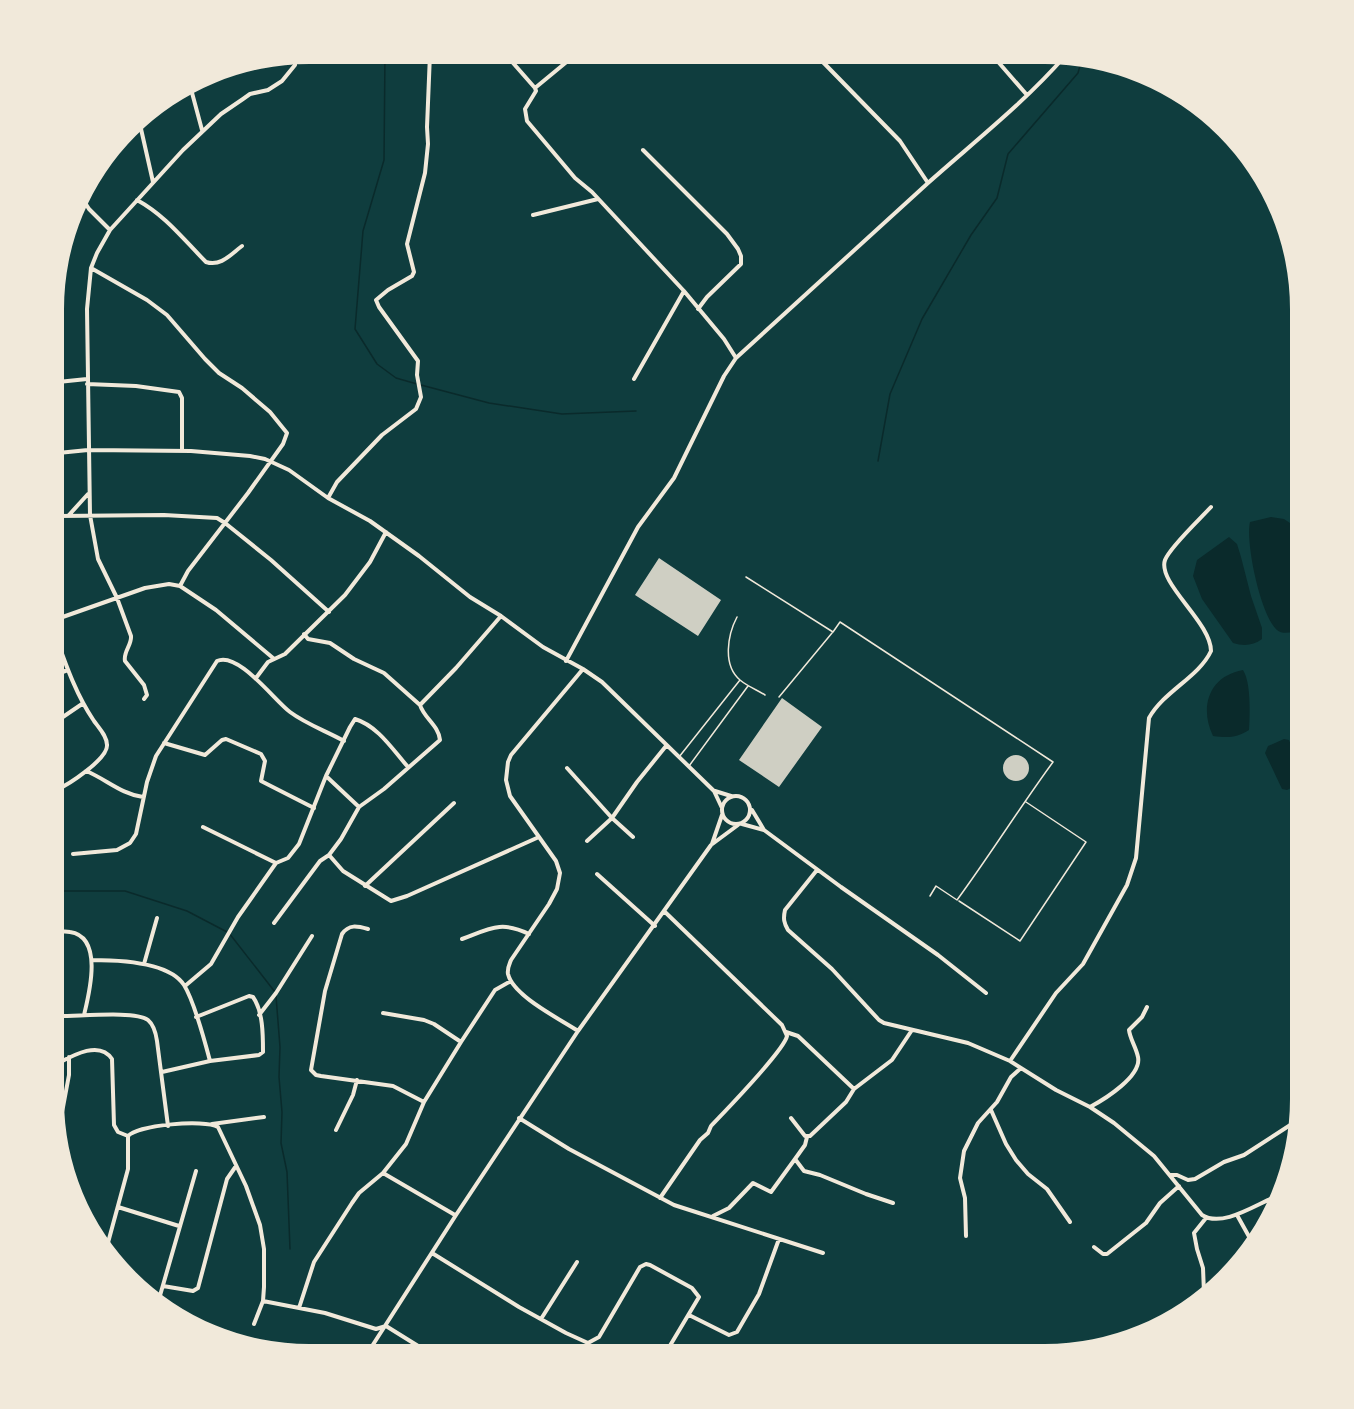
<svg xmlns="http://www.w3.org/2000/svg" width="1354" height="1409" viewBox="0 0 1354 1409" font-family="Manrope,sans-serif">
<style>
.water{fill:#0a2a2b}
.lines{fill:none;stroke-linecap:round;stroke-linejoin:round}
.stream{stroke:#0a2a2b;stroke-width:1.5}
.building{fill:#cfcfc3}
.path{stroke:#f1e9da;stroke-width:1.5}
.service{stroke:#f1e9da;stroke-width:1.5}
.minor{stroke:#f1e9da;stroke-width:4}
</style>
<rect width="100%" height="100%" fill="#0f3d3e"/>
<!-- water -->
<path class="water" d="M 1271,517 L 1284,519 L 1299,529 L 1299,631 C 1293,632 1282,635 1277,630 C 1261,617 1245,542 1250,522 Z
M 1229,537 L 1237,544 L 1241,557 L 1251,596 L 1262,628 L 1262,639 C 1253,646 1243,646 1233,643 L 1202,599 L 1193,576 L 1197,560 Z
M 1243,670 C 1251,682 1250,714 1249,730 C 1237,738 1227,738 1213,736 C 1199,707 1209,676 1243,670 Z
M 1284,739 L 1289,740 L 1299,765 L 1299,784 L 1287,790 L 1282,789 L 1265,753 L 1268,746 Z"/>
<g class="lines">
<!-- stream -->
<path class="stream" d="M 385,54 L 384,160 L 363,231 L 355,329 L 377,364 L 396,378 L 417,384
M 421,385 L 489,403 L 562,414 L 636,411
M 878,461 L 890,394 L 922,319 L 971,235 L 997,198 L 1008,154 L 1078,73 L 1082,58
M 56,891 L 125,891 L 187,911 L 229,933 L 275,992
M 276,996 L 280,1047 L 279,1077 L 282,1112 L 281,1143 L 287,1172 L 290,1249"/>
</g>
<!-- building -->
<path class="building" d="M 659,558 L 721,600 L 698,636 L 635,595 Z
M 782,698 L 822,727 L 779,787 L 739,760 Z
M1003 768a13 13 0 1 1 26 0a13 13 0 1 1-26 0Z"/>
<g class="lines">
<!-- path -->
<path class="path" d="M 746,577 L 833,632 L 840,622 L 1053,762 C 1020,807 990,855 957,900 L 936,886 L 930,896
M 779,697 L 832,633
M 959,901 L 1020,941 L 1086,842 L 1026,802"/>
<!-- service -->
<path class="service" d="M 737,617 C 728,634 722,665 740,680 C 747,686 757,690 765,695
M 679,757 L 740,680
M 689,766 L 748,686"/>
<!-- minor -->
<path class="minor" d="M 506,55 L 535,88
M 575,55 L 535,88 L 536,91 L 525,109 L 527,121 L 575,178 L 592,192 L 684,291 L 724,339 L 736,358
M 816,55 L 900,141 L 928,183
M 993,56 L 1027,95
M 191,89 L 202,130
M 139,120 L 153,182
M 643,150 L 727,234 L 738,249 L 741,256 L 741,264 L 707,297 L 698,309
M 82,198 L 89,209 L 110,230
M 137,200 C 166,216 183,239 206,262 C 221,267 231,254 242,246
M 533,215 L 598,199
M 91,268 L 147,300 L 167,315 L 205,359 L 219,373 L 242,388 L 270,412 L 287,433 L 283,444 L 248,493 L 188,571 L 180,586
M 634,379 L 684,291
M 58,382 L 87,379
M 87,384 L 136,386 L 179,392 L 182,398 L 182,451
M 58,453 L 88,450 L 191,451 L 250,456 L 265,459 L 289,470 L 328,498 L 370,521 L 419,556 L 470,597 L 501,616 L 543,647 L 583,669 L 602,682 L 714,791 L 722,808
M 328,498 L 337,482 L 382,435 L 416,409 L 421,397 L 417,375 L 418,361 L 379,307 L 376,300 L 388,290 L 412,276 L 414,272 L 407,244 L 425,173 L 428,144 L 427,127 L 430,54
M 69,515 L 88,494
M 58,516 L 164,515 L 217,518 L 225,523 L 271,560 L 329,612
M 57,619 L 145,588 L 169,584 L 180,586 L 216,610 L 273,658
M 566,661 L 638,527 L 674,478 L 724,376 L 736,358 L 928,183 C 974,142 1024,103 1065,56
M 57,674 L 68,670
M 256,678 L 268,662 L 285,654 L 345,595 L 370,562 L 386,532
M 144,699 L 147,695 L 144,685 L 125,661 C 123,652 132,645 131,636 L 117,598 L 98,559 L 90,515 L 87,309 L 91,268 L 97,253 L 110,230 L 183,150 L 221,114 L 243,99 L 250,94 L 268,90 L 282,81 L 295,65 L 295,56
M 420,705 L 456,668 L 501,616
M 57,721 L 82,704
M 164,743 L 205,755 L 222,740 L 226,739 L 261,754 L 265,761 L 261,781 L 314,808
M 567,768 L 612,818 L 633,837
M 86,771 C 106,779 121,794 143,797
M 326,776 L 359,807
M 56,790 C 68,785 108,759 107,745 C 107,736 99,728 94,721 C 77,696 67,668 57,640
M 715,791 L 731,796
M722 810a14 14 0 1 1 28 0a14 14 0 1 1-28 0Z
M 752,810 L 764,830
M 742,824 L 764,830 L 841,887 L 938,955 L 986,993
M 203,827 L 276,863 L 288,858 L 299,844 L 326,776 L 350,727 L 355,719 C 378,726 393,750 408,767
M 587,841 L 612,818 L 637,782 L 666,746
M 712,844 L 722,815
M 73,854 L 117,850 L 130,843 L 136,834 L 147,782 L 156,756 L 217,661 C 238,651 274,700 290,712 C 306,724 326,731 344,741
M 329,855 L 343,871 L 391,901 L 407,896 L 539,837
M 817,870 L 785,910 C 783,919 784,923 788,930 L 832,969 L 879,1020 L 884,1023 L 968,1043 L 1010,1061 L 1056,1090 L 1090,1107 L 1114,1123 L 1154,1156 L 1202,1215 C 1222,1228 1255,1205 1275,1197
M 597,874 L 655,926
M 365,886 L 454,803
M 274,923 L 320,861 L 329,855 L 341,839 L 359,807 L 384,789 L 440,740 C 439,726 424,718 420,705 L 384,673 L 354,659 L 330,643 L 308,639 L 304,634
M 368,929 C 357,926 349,924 342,934 L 325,991 L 311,1070 L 316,1075 L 321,1076 L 393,1086 L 424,1102
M 55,932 C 60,932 65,931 70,932 C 104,937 89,994 84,1015
M 462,939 C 489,929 501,920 529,934
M 92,960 C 117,960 169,962 184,985 C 194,1001 205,1042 210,1061
M 144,964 L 157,918
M 185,986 L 211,964 L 238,917 L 276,863
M 383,1013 L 424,1020 L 434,1024 L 461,1042
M 259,1015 L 276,993 L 312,936
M 55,1016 C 73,1017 136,1010 148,1020 C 154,1025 156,1034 157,1041 L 168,1126
M 578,1031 C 560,1019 513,996 508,974 C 507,969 509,965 511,960 L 549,904 L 557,889 L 560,873 L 556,861 L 510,796 L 506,780 L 508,762 L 511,755 L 583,669
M 786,1032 L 798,1036 L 854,1089
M 1010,1061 L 1056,993 L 1083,964 L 1127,885 L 1136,858 L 1149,718 C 1164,691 1199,677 1211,651 C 1211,622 1157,583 1165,560 C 1170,547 1200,519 1211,507
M 55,1065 C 70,1057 99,1039 112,1059 L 114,1125 L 118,1132 L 128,1136 L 128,1169 L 106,1250
M 162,1072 L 210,1061 L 259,1055 L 263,1052 C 263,1035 263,1011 253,997 L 249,996 L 196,1017
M 1090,1107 C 1105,1099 1142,1076 1138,1057 C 1136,1047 1130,1039 1129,1030 L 1142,1017 L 1147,1007
M 991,1110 L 1006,1144 L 1016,1160 L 1028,1174 L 1047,1189 L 1070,1222
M 519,1118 L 569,1149 L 674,1205 L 823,1253
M 791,1118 L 805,1136 L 810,1136 L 846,1102 L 854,1089 L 892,1060 L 912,1030
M 212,1124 L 264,1117
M 336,1130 L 353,1095 L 357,1080
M 58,1134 L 69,1075 L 69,1057
M 128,1136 C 138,1125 204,1119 218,1127 L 246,1186 L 260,1225 L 264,1249 L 264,1287 L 263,1301 L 254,1324
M 807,1137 L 805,1145 L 795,1159 L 804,1171 L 820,1175 L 866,1194 L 893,1203
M 383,1173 L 455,1215
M 1170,1175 L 1177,1175 L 1188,1180 L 1195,1179 L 1224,1162 L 1244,1155 L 1298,1120
M 660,1198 L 700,1140 L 708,1133 L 711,1126 C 725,1111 784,1051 787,1036 L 782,1025 L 665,912
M 118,1207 L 179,1226
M 1237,1215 L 1252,1242
M 713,1216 L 729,1208 L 753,1183 L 771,1192 L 795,1159
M 966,1236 L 965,1198 L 960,1178 L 964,1151 L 978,1123 L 997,1102 L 1011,1077 L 1021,1068
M 1094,1247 L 1103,1254 L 1107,1254 L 1146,1223 L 1160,1203 L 1179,1186
M 432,1253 L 519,1307 L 566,1333 L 588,1343 L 599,1337 L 640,1267 L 646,1264 L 650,1265 L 692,1288 L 699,1297 L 665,1354
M 163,1286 L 193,1291 L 198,1288 L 227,1179 L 236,1166
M 1204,1293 L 1203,1268 L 1197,1249 L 1194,1233 L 1206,1218
M 159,1299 L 196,1171
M 263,1301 L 325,1313 L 376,1329 L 386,1326 L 431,1354
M 299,1308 L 314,1262 L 352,1203 L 359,1193 L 383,1173 L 406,1144 L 424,1102 L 461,1042 L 495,990 L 511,981
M 689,1315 L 729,1335 L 737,1332 L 759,1294 L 779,1239
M 541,1319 L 577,1262
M 219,1332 L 219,1331
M 367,1354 L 456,1215 L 578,1031 L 711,845 L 738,825"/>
</g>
<!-- crop -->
<path d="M0 0H1354V1409H0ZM309 64H1045A245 245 0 0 1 1290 309V1099A245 245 0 0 1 1045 1344H309A245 245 0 0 1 64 1099V309A245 245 0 0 1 309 64Z" fill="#f1e9da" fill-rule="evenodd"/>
</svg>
